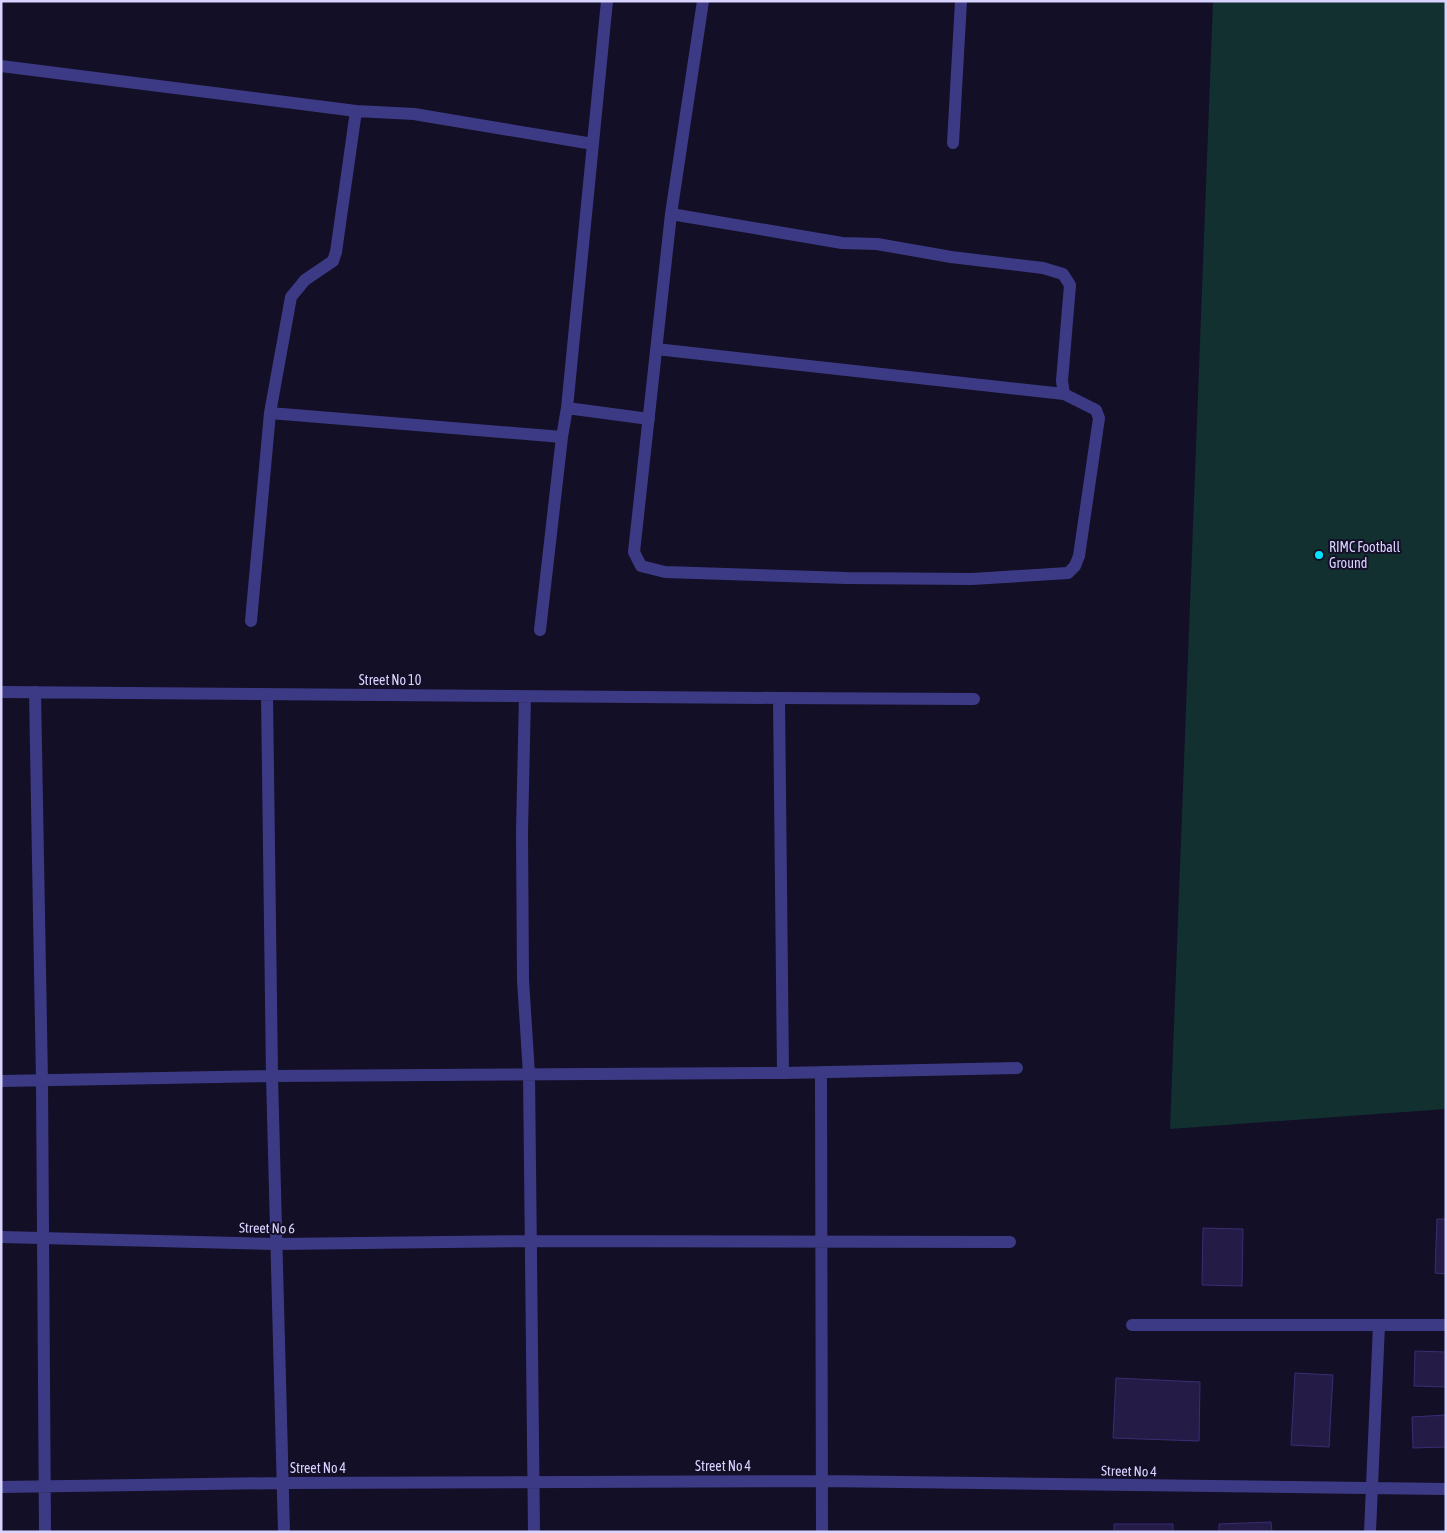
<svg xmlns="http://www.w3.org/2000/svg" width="1447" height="1533" viewBox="0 0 1447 1533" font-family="'Asap Condensed',sans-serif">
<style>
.green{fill:#12302f}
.building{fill:#241b47;stroke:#3b2d73}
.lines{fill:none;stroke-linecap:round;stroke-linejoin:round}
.lane{stroke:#3d3a85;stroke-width:12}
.street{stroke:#3d3a85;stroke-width:12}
.poi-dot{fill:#00e5ff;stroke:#130f26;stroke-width:2}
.labels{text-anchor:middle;stroke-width:4;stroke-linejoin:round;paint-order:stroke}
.poi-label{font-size:14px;fill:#d9d4ff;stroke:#130f26;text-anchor:start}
.street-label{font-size:14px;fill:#d9d4ff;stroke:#130f26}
</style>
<rect width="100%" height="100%" fill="#130f26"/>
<!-- green -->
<path class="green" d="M 1213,1 L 1446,1 L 1446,1109 L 1170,1129 Z"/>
<!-- building -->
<path class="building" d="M 1437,1219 L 1446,1219 L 1446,1274 L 1435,1273 Z
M 1203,1228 L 1243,1229 L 1242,1286 L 1202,1285 Z
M 1415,1351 L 1446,1352 L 1446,1387 L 1414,1386 Z
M 1295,1373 L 1333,1375 L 1329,1447 L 1291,1445 Z
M 1116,1378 L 1200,1382 L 1199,1441 L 1113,1438 Z
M 1446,1415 L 1446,1447 L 1413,1448 L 1412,1417 Z
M 1271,1522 L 1272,1532 L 1219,1532 L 1219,1524 Z
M 1114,1524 L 1173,1524 L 1173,1532 L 1114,1532 Z"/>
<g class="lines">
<!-- lane -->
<path class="lane" d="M 1,66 L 356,111 L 414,114 L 593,144
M 953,143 L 961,1
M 671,214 L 842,243 L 877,244 L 951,257 L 1043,268 L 1063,274 L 1070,285 L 1062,381 L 1064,394 L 1096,410 L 1099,418 L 1079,556 L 1075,566 L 1068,573 L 972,579 L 846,578 L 665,572 L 641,566 L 634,552 L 671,214 L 703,1
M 656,349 L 1064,394
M 567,408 L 649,419
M 270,413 L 562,437
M 251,621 L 270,413 L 291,297 L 305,280 L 333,261 L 336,252 L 356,111
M 540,630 L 562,437 L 567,408 L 607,1
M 779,698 L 974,699"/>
<!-- street -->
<path class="street" d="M 1,692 L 779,698 L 783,1073
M 35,692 L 42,1081 L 45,1532
M 267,694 L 272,1076 L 284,1532
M 525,696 L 522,832 L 523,980 L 529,1074 L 534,1532
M 821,1072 L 822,1532
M 1,1081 L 272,1076 L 783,1073 L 1017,1068
M 1,1237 L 276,1244 L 532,1241 L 1010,1242
M 1132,1325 L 1379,1325 L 1370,1532
M 1379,1325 L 1446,1325
M 1,1487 L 282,1483 L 822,1481 L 1446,1489"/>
</g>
<!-- markers -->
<circle class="poi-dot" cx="1319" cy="555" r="5"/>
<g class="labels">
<!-- poi labels -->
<g class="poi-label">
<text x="1329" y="552">RIMC Football<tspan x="1329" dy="16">Ground</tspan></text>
</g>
<!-- street labels -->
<g class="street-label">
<text x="390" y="685">Street No 10</text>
<text transform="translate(267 1228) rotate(1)" y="5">Street No 6</text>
<text x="723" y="1471">Street No 4</text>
<text x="318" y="1473">Street No 4</text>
<text transform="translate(1129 1471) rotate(1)" y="5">Street No 4</text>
</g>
</g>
<!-- border -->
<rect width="1447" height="1533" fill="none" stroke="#d9d4ff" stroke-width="5"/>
</svg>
